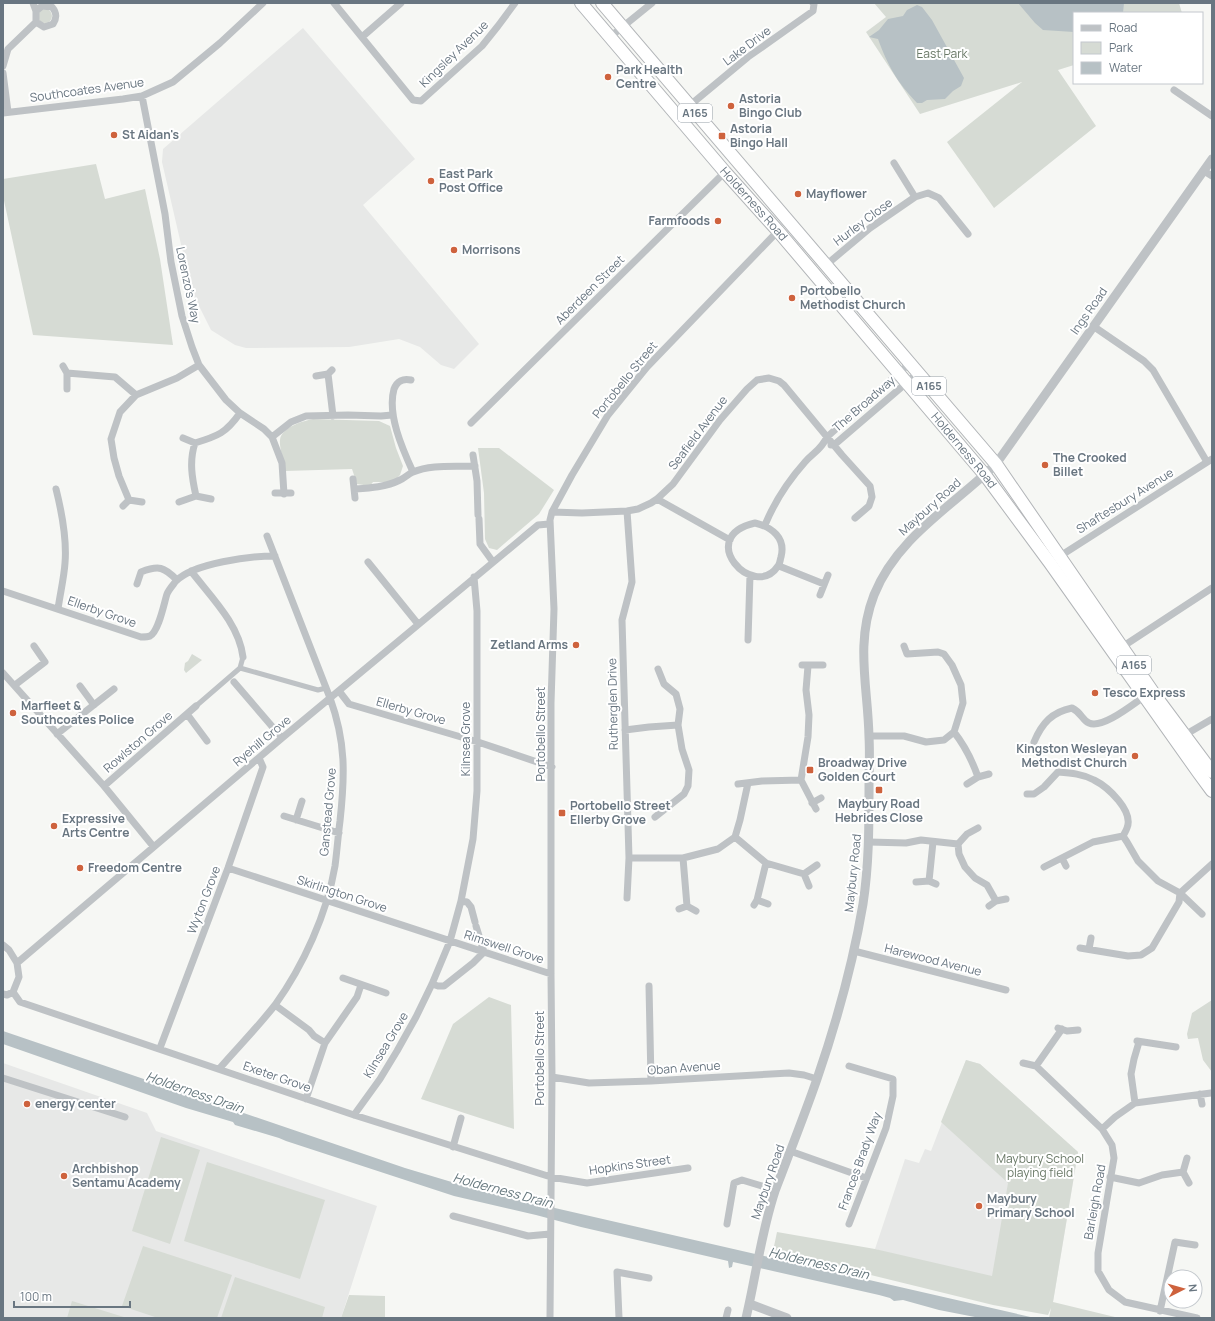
<svg xmlns="http://www.w3.org/2000/svg" width="1215" height="1321" viewBox="0 0 1215 1321" font-family="Manrope,sans-serif">
<style>
.built{fill:#e7e8e7}
.green{fill:#d6dbd4}
.water{fill:#b7c1c5}
.lines{fill:none;stroke-linecap:round;stroke-linejoin:round}
.trunk-casing{stroke:#b2b5b8;stroke-width:14}
.pedestrian{stroke:#bec2c5;stroke-width:5}
.minor{stroke:#bec2c5;stroke-width:7}
.tertiary{stroke:#bec2c5;stroke-width:9}
.trunk{stroke:#fff;stroke-width:12}
.poi-dot{fill:#ce623d;stroke:#fff;stroke-width:1.5}
.labels{text-anchor:middle;stroke-width:4;stroke-linejoin:round;paint-order:stroke}
.shield{fill:#fff;stroke:#969fa7;stroke-width:1}
.shield-label{font-size:11px;font-weight:bold;fill:#697681}
.street-label{font-size:12px;fill:#697681;stroke:#fff}
.park-label{font-size:12px;fill:#6a7967;stroke:#fff}
.poi-label{font-size:12px;font-weight:bold;fill:#697681;stroke:#fff;text-anchor:start}
.water-label{font-size:13px;font-style:italic;fill:#65777d;stroke:#fff}
</style>
<rect width="100%" height="100%" fill="#f6f7f4"/>
<!-- built -->
<path class="built" d="M 303,28 L 415,159 L 363,205 L 479,344 L 454,369 L 441,365 L 420,347 L 399,339 L 349,347 L 246,348 L 235,345 L 211,330 L 192,292 L 162,162 L 163,149 Z
M 966,1060 L 980,1064 L 1078,1152 L 1053,1302 L 875,1249 L 905,1159 L 919,1163 L 925,1149 L 931,1151 Z
M 3,1063 L 147,1113 L 156,1131 L 377,1206 L 341,1318 L 3,1318 Z"/>
<!-- green -->
<path class="green" d="M 874,3 L 1179,3 L 1182,13 L 1074,13 L 1074,65 L 1058,70 L 1096,126 L 994,208 L 947,142 L 1022,82 L 920,114 L 866,32 L 886,17 Z
M38 16a7 7 0 1 1 14 0a7 7 0 1 1-14 0Z
M 96,164 L 105,199 L 145,189 L 160,259 L 173,345 L 33,335 L 3,196 L 3,179 Z
M 313,419 L 379,421 L 390,426 L 396,448 L 403,466 L 400,475 L 395,480 L 390,482 L 373,482 L 370,486 L 357,484 L 352,469 L 285,471 C 284,463 279,446 280,440 C 281,428 302,421 313,419 Z
M 478,448 L 499,448 L 554,490 L 539,514 L 497,550 L 489,548 L 485,539 L 484,493 Z
M 192,654 L 202,660 L 186,673 L 184,670 L 185,663 L 188,661 Z
M 489,997 L 511,1005 L 514,1129 L 421,1099 L 453,1024 Z
M 1212,1000 L 1212,1072 L 1203,1060 L 1198,1038 L 1188,1039 L 1187,1034 L 1192,1013 Z
M 966,1060 L 980,1064 L 1078,1152 L 1053,1302 L 1119,1318 L 1049,1318 L 1051,1308 L 1048,1315 L 993,1305 L 773,1251 L 777,1232 L 875,1249 L 992,1276 L 1008,1183 L 941,1122 Z
M 161,1137 L 200,1150 L 170,1244 L 132,1231 Z
M 207,1162 L 325,1200 L 300,1279 L 184,1241 Z
M 143,1246 L 232,1275 L 217,1318 L 158,1318 L 122,1306 Z
M 235,1277 L 325,1307 L 322,1318 L 221,1318 Z
M 349,1295 L 385,1296 L 385,1318 L 341,1318 Z
M 72,1301 L 127,1318 L 67,1318 Z"/>
<!-- water -->
<path class="water" d="M 1018,3 L 1124,3 L 1123,13 L 1074,13 L 1074,32 L 1043,30 L 1035,23 Z
M 917,5 L 922,7 L 932,20 L 964,78 L 961,86 L 953,91 L 945,99 L 927,100 L 922,103 L 917,103 C 897,82 888,66 878,39 L 869,37 L 879,30 L 888,19 L 903,16 L 907,10 Z
M 3,1031 L 405,1168 L 485,1192 L 1035,1318 L 980,1318 L 939,1310 L 903,1300 L 894,1301 L 890,1298 L 879,1295 L 733,1262 L 732,1267 L 729,1268 L 728,1261 L 581,1227 L 536,1215 L 454,1196 L 286,1141 L 279,1138 L 235,1125 L 233,1122 L 186,1108 L 3,1044 Z"/>
<g class="lines">
<defs>
<g id="trunk">
<path id="s1" d="M 581,3 L 725,172 L 778,231 L 985,475 L 1050,563 L 1198,772 L 1212,791"/>
<path d="M 602,3 L 996,464 L 1157,698 L 1212,772"/>
</g>
</defs>
<!-- trunk casing -->
<use href="#trunk" class="trunk-casing"/>
<!-- pedestrian -->
<path class="pedestrian" d="M 240,668 L 318,690 L 326,688
M 196,706 L 240,668 L 243,657"/>
<!-- minor -->
<path class="minor" d="M 334,3 L 413,100 L 421,101 L 482,46 L 498,26 L 515,3
M 36,11 L 42,6 L 52,7 C 57,13 57,18 53,24 L 44,27 L 36,22
M 362,37 L 401,3
M 610,37 L 652,3
M 3,66 L 8,49 L 36,22 L 36,11 L 33,3
M 3,73 L 8,112
M 1174,90 L 1212,116
M 142,96 L 165,214 L 171,262 L 182,316 L 192,347 L 199,365 L 226,400 L 240,413 L 264,429 L 272,437 L 282,463 L 284,494
M 689,106 L 748,57 L 813,11 L 814,4 L 813,3
M 3,113 L 123,99 L 142,96 L 173,82 L 220,43 L 263,3
M 894,163 L 915,197
M 1204,171 L 1212,176
M 826,265 L 870,228 L 915,197 L 928,193 L 939,198 L 968,234
M 1093,326 L 1144,361 L 1153,370 L 1207,462
M 63,366 L 67,373 L 67,389
M 332,370 L 328,374 L 333,416
M 67,373 L 115,377 L 136,395
M 316,376 L 328,374
M 411,380 C 403,378 397,381 394,389 C 387,414 402,448 413,472
M 471,423 L 725,172
M 272,437 L 291,422 L 306,416 L 348,415 L 381,416 L 392,415
M 183,438 L 195,443
M 831,445 L 834,445 L 918,373
M 473,455 L 477,481 L 478,515
M 353,479 L 355,498
M 56,489 C 62,513 67,539 65,563 C 64,578 60,594 58,609
M 355,489 C 370,488 386,487 400,480 C 405,478 408,474 413,472 C 431,464 455,467 475,466
M 275,493 L 291,493
M 196,496 C 192,478 189,461 195,443 C 218,436 226,433 240,413
M 657,499 L 730,540
M 129,500 L 119,476 L 114,458 L 111,439 L 120,412 L 136,395 L 177,378 L 199,365
M 179,502 L 196,496 L 211,499
M 123,506 L 129,500 L 142,502
M 552,512 L 582,513 L 627,511 L 638,509 L 651,503 L 657,499 L 673,484 L 720,420 L 747,389 L 757,380 L 769,378 L 779,381 L 784,385 L 842,455 L 870,486 L 872,497 L 869,506 L 855,518
M 479,519 L 480,544 L 493,562
M 755,523 C 772,527 786,538 781,557 C 780,560 780,564 778,566 C 754,602 694,537 755,523 Z
M 765,525 C 774,503 789,480 805,462 C 814,452 821,450 827,437 L 910,363
M 1057,558 L 1212,459
M 368,562 L 418,624
M 779,566 L 824,584
M 191,571 C 211,597 239,624 243,657
M 137,584 L 141,572 C 159,565 164,567 177,580
M 3,591 L 141,637 C 144,637 148,637 150,636 C 159,631 164,603 167,594 C 169,589 173,585 176,581 C 194,563 250,556 275,556
M 820,595 L 828,575
M 748,640 L 750,575
M 1122,647 L 1212,588
M 802,665 L 823,665
M 808,666 L 806,690 L 809,715 L 808,737 L 801,780 L 816,809
M 3,673 L 104,786 L 153,846
M 234,682 L 282,738
M 15,685 L 45,662 L 34,646
M 80,686 L 94,705
M 339,691 L 349,704 L 478,742 L 552,767
M 187,714 L 207,741
M 625,730 L 649,727 L 678,725
M 954,732 C 965,746 972,760 978,777
M 57,734 L 114,689
M 869,736 L 904,736 L 926,742 L 944,740 L 954,732 L 963,703 L 961,685 L 952,665 L 944,654 L 938,652 L 907,654 L 904,646
M 1183,736 L 1212,719
M 1034,742 C 1042,723 1052,712 1072,708 C 1082,713 1082,720 1089,723 C 1103,729 1133,704 1145,696
M 738,784 L 762,781 L 801,780
M 967,784 L 978,777 L 989,774
M 104,786 L 196,706
M 1027,794 L 1034,794 L 1044,787 L 1058,772 C 1071,773 1083,774 1094,780 C 1108,787 1134,811 1127,828 C 1126,831 1124,834 1123,836
M 812,803 L 821,798
M 284,816 L 339,833
M 655,817 L 684,794 L 688,786 L 689,770 L 682,749 L 678,725 L 680,709 L 676,694 L 664,684 L 658,669
M 296,820 L 302,801
M 978,828 L 967,834 L 958,844 L 959,854 L 965,867 L 975,878 L 987,885 L 996,901
M 735,837 L 766,863 L 804,874
M 869,842 L 906,843 L 921,840 L 958,844
M 629,858 L 683,858 L 718,849 L 735,837 L 740,820 L 748,783
M 683,858 L 687,906
M 1062,858 L 1066,866
M 1044,867 L 1093,842 L 1123,836 L 1127,842 L 1138,861 L 1158,881 L 1180,893 L 1202,914
M 228,868 L 551,974
M 929,881 L 933,842
M 916,882 L 929,881 L 936,884
M 809,886 L 804,874 L 817,865
M 627,898 L 629,858 L 622,620 L 632,582 L 627,511
M 757,900 L 768,904
M 461,901 L 467,902 L 471,907 L 475,922
M 754,905 L 757,900 L 766,863
M 989,906 L 996,901 L 1006,899
M 679,909 L 687,906 L 696,911
M 3,945 L 9,950 L 17,963
M 1080,948 L 1128,956 L 1141,955 L 1152,948 L 1179,902 L 1180,893 L 1212,864
M 1089,949 L 1091,938
M 854,951 L 1006,990
M 343,978 L 386,993
M 432,984 L 438,986 L 444,986 L 473,963 L 484,952 L 476,926
M 649,986 L 651,1081
M 13,992 L 19,977 L 17,963 L 282,738 L 538,525 L 549,524
M 3,994 L 7,995 L 13,992 L 20,1002 L 354,1115 L 551,1177 L 587,1183 L 688,1168
M 275,1005 L 309,1030 L 314,1036 L 325,1043
M 1058,1028 L 1067,1031 L 1078,1030
M 1137,1041 L 1176,1047
M 160,1048 L 228,868 L 263,767 L 259,758
M 1023,1063 L 1036,1066 L 1102,1129 L 1112,1145 L 1114,1158 L 1098,1253 L 1098,1271 L 1109,1290 L 1125,1302 L 1197,1318
M 1036,1066 L 1062,1029
M 219,1069 C 237,1048 258,1027 275,1005 C 303,966 327,914 335,866 C 337,851 338,836 340,821 C 345,775 346,742 330,698 L 267,536
M 552,1077 L 589,1083 L 651,1081 L 789,1073 L 804,1075 L 817,1079
M 3,1078 L 125,1117
M 1200,1094 L 1202,1104
M 306,1099 L 325,1043 L 357,997 L 361,985
M 1135,1103 L 1131,1074 L 1134,1059 L 1139,1042
M 354,1115 L 380,1079 L 397,1051 L 416,1017 L 432,984 L 450,941 L 461,901 L 473,839 L 477,791 L 477,611 L 474,577
M 1102,1129 L 1115,1117 L 1135,1103 L 1211,1093
M 453,1147 L 461,1118
M 790,1151 L 866,1178
M 1187,1158 L 1183,1172 L 1189,1183
M 1110,1177 L 1139,1183 L 1162,1175 L 1183,1172
M 453,1216 L 528,1236 L 550,1234
M 727,1224 L 734,1183 L 742,1180 L 775,1190
M 849,1224 L 886,1128 L 893,1096 L 893,1079 L 849,1066
M 1160,1311 L 1175,1242 L 1195,1245
M 550,1318 L 552,1077 L 551,974 L 551,703 L 554,609 L 550,520 L 552,512 L 572,475 L 608,415 L 647,367 L 778,231
M 619,1318 L 617,1272 L 649,1278
M 726,1318 L 728,1310"/>
<!-- tertiary -->
<path class="tertiary" d="M 750,1304 L 787,1318
M 746,1318 C 756,1276 761,1233 775,1191 C 779,1180 784,1168 788,1157 C 798,1131 808,1105 817,1079 C 837,1021 853,963 863,904 C 869,865 869,827 869,788 C 869,771 870,754 869,737 C 868,687 855,644 874,595 C 897,537 953,506 996,464 L 1212,159"/>
<!-- trunk -->
<use href="#trunk" class="trunk"/>
</g>
<!-- markers -->
<g class="poi-dot">
<circle cx="608" cy="77" r="4"/>
<circle cx="731" cy="106" r="4"/>
<circle cx="114" cy="135" r="4"/>
<rect x="718" y="132" width="8" height="8" rx="2"/>
<circle cx="431" cy="181" r="4"/>
<circle cx="798" cy="194" r="4"/>
<circle cx="718" cy="221" r="4"/>
<circle cx="454" cy="250" r="4"/>
<circle cx="792" cy="298" r="4"/>
<circle cx="1045" cy="465" r="4"/>
<circle cx="576" cy="645" r="4"/>
<circle cx="1095" cy="693" r="4"/>
<circle cx="13" cy="713" r="4"/>
<circle cx="1135" cy="756" r="4"/>
<rect x="806" y="766" width="8" height="8" rx="2"/>
<rect x="875" y="786" width="8" height="8" rx="2"/>
<rect x="558" y="809" width="8" height="8" rx="2"/>
<circle cx="54" cy="826" r="4"/>
<circle cx="80" cy="868" r="4"/>
<circle cx="27" cy="1104" r="4"/>
<circle cx="64" cy="1176" r="4"/>
<circle cx="979" cy="1206" r="4"/>
</g>
<g class="labels">
<!-- shield labels -->
<g class="shield">
<rect x="678" y="104" width="34" height="18" rx="3"/>
<rect x="912" y="377" width="34" height="18" rx="3"/>
<rect x="1117" y="656" width="34" height="18" rx="3"/>
</g>
<g class="shield-label">
<text x="695" y="117">A165</text>
<text x="929" y="390">A165</text>
<text x="1134" y="669">A165</text>
</g>
<!-- street labels -->
<g class="street-label">
<text transform="translate(747 46) rotate(-37)" y="4">Lake Drive</text>
<text transform="translate(454 54) rotate(-44)" y="4">Kingsley Avenue</text>
<text transform="translate(87 90) rotate(-8)" y="4">Southcoates Avenue</text>
<text dy="4" stroke="none"><textPath href="#s1" startOffset="265">Holderness Road</textPath></text>
<text transform="translate(863 222) rotate(-37)" y="4">Hurley Close</text>
<text transform="translate(188 285) rotate(78)" y="4">Lorenzo's Way</text>
<text transform="translate(590 290) rotate(-45)" y="4">Aberdeen Street</text>
<text transform="translate(1089 311) rotate(-55)" y="4">Ings Road</text>
<text transform="translate(625 380) rotate(-51)" y="4">Portobello Street</text>
<text transform="translate(864 404) rotate(-41)" y="4">The Broadway</text>
<text transform="translate(698 433) rotate(-53)" y="4">Seafield Avenue</text>
<text dy="4" stroke="none"><textPath href="#s1" startOffset="589">Holderness Road</textPath></text>
<text transform="translate(1125 501) rotate(-32)" y="4">Shaftesbury Avenue</text>
<text transform="translate(930 507) rotate(-42)" y="4">Maybury Road</text>
<text transform="translate(102 612) rotate(19)" y="4">Ellerby Grove</text>
<text transform="translate(613 704) rotate(-91)" y="4">Rutherglen Drive</text>
<text transform="translate(411 711) rotate(16)" y="4">Ellerby Grove</text>
<text transform="translate(541 734) rotate(-90)" y="4">Portobello Street</text>
<text transform="translate(466 739) rotate(-90)" y="4">Kilnsea Grove</text>
<text transform="translate(262 741) rotate(-40)" y="4">Ryehill Grove</text>
<text transform="translate(138 742) rotate(-41)" y="4">Rowlston Grove</text>
<text transform="translate(328 812) rotate(-85)" y="4">Ganstead Grove</text>
<text transform="translate(853 873) rotate(-84)" y="4">Maybury Road</text>
<text transform="translate(342 894) rotate(18)" y="4">Skirlington Grove</text>
<text transform="translate(204 900) rotate(-69)" y="4">Wyton Grove</text>
<text transform="translate(504 947) rotate(18)" y="4">Rimswell Grove</text>
<text transform="translate(933 960) rotate(14)" y="4">Harewood Avenue</text>
<text transform="translate(386 1045) rotate(-59)" y="4">Kilnsea Grove</text>
<text transform="translate(540 1058) rotate(-90)" y="4">Portobello Street</text>
<text transform="translate(684 1068) rotate(-4)" y="4">Oban Avenue</text>
<text transform="translate(277 1077) rotate(19)" y="4">Exeter Grove</text>
<text transform="translate(860 1161) rotate(-70)" y="4">Frances Brady Way</text>
<text transform="translate(630 1165) rotate(-8)" y="4">Hopkins Street</text>
<text transform="translate(768 1182) rotate(-71)" y="4">Maybury Road</text>
<text transform="translate(1095 1202) rotate(-80)" y="4">Barleigh Road</text>
</g>
<!-- park labels -->
<g class="park-label">
<text x="942" y="58">East Park</text>
<text x="1040" y="1163">Maybury School<tspan x="1040" dy="14">playing field</tspan></text>
</g>
<!-- poi labels -->
<g class="poi-label">
<text x="616" y="74">Park Health<tspan x="616" dy="14">Centre</tspan></text>
<text x="739" y="103">Astoria<tspan x="739" dy="14">Bingo Club</tspan></text>
<text x="730" y="133">Astoria<tspan x="730" dy="14">Bingo Hall</tspan></text>
<text x="122" y="139">St Aidan's</text>
<text x="439" y="178">East Park<tspan x="439" dy="14">Post Office</tspan></text>
<text x="806" y="198">Mayflower</text>
<text x="710" y="225" text-anchor="end">Farmfoods</text>
<text x="462" y="254">Morrisons</text>
<text x="800" y="295">Portobello<tspan x="800" dy="14">Methodist Church</tspan></text>
<text x="1053" y="462">The Crooked<tspan x="1053" dy="14">Billet</tspan></text>
<text x="568" y="649" text-anchor="end">Zetland Arms</text>
<text x="1103" y="697">Tesco Express</text>
<text x="21" y="710">Marfleet &amp;<tspan x="21" dy="14">Southcoates Police</tspan></text>
<text x="1127" y="753" text-anchor="end">Kingston Wesleyan<tspan x="1127" dy="14">Methodist Church</tspan></text>
<text x="818" y="767">Broadway Drive<tspan x="818" dy="14">Golden Court</tspan></text>
<text x="879" y="808" text-anchor="middle">Maybury Road<tspan x="879" dy="14">Hebrides Close</tspan></text>
<text x="570" y="810">Portobello Street<tspan x="570" dy="14">Ellerby Grove</tspan></text>
<text x="62" y="823">Expressive<tspan x="62" dy="14">Arts Centre</tspan></text>
<text x="88" y="872">Freedom Centre</text>
<text x="35" y="1108">energy center</text>
<text x="72" y="1173">Archbishop<tspan x="72" dy="14">Sentamu Academy</tspan></text>
<text x="987" y="1203">Maybury<tspan x="987" dy="14">Primary School</tspan></text>
</g>
<!-- water labels -->
<g class="water-label">
<text transform="translate(195 1092) rotate(19)" y="5">Holderness Drain</text>
<text transform="translate(503 1190) rotate(15)" y="5">Holderness Drain</text>
<text transform="translate(819 1263) rotate(13)" y="5">Holderness Drain</text>
</g>
</g>
<!-- border -->
<rect width="1215" height="1321" fill="none" stroke="#697681" stroke-width="8"/>
<!-- legend -->
<rect x="1073" y="12" width="130" height="72" fill="#ffffff" stroke="#c3c8cd"/>
<rect x="1081" y="25" width="20" height="6" fill="#bec2c5" stroke="#c3c8cd"/>
<text x="1109" y="32" font-size="12" fill="#697681">Road</text>
<rect x="1081" y="42" width="20" height="12" fill="#d6dbd4" stroke="#c3c8cd"/>
<text x="1109" y="52" font-size="12" fill="#697681">Park</text>
<rect x="1081" y="62" width="20" height="12" fill="#b7c1c5" stroke="#c3c8cd"/>
<text x="1109" y="72" font-size="12" fill="#697681">Water</text>
<!-- north arrow -->
<g transform="translate(1183 1289) rotate(84)"><circle r="19" fill="#ffffff" stroke="#c3c8cd"/>
<path d="M0-3L7 15L0 10L-7 15Z" fill="#ce623d"/>
<text y="-6" font-size="11" font-weight="bold" text-anchor="middle" fill="#697681">N</text>
</g>
<!-- scale -->
<path d="M14 1301v6h116v-6" fill="none" stroke="#697681" stroke-width="2"/>
<text x="20" y="1301" font-size="12" fill="#697681" stroke="#ffffff" stroke-width="3" paint-order="stroke">100 m</text>
</svg>
